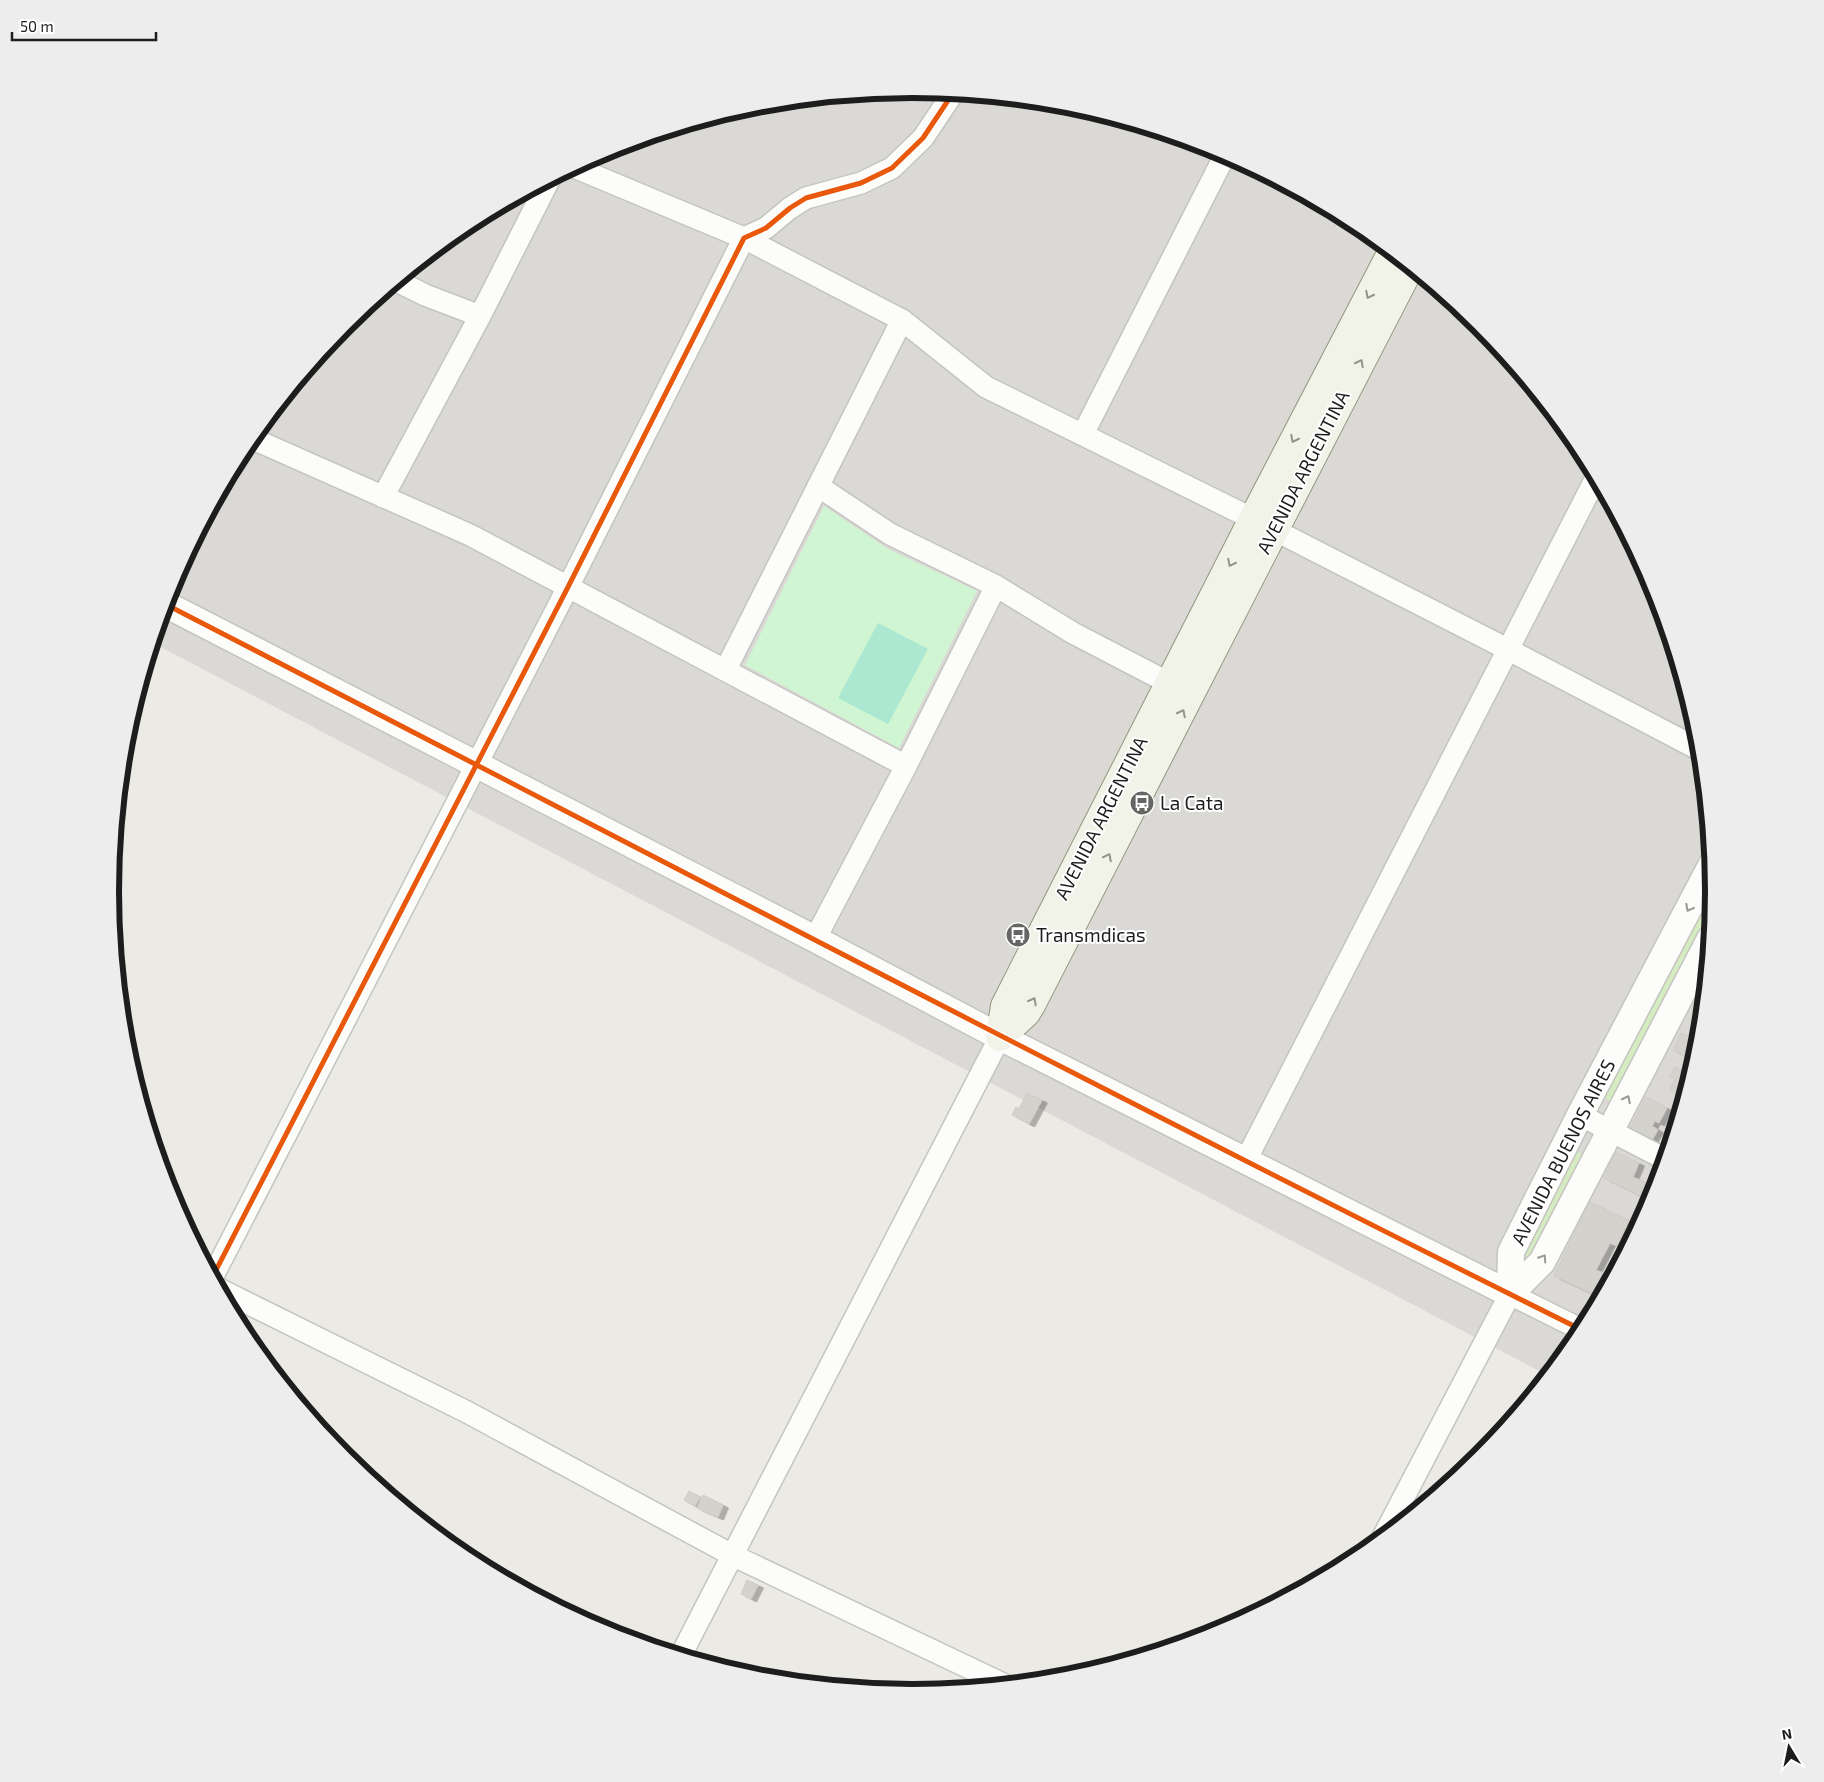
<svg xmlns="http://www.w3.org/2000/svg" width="1824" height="1782" viewBox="0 0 1824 1782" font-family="'Exo 2',sans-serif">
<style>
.residential{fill:#dbd9d6}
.grass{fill:#d5ecc0}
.park{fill:#d0f5d2}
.pitch{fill:#ace7d1}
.building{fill:#d4d2cd;stroke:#cfcbc6;filter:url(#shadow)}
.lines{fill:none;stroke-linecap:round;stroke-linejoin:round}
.minor-casing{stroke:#c4c4c1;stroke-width:24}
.tertiary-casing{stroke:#c4c4c1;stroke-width:29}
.secondary-casing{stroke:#93957c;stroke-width:30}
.minor{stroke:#fcfcfb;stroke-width:21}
.tertiary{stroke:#fcfcfb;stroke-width:26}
.secondary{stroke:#f2f3e8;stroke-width:28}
.cycleway-casing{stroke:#fff;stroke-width:8}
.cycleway{stroke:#e8590c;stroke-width:5}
.oneway{stroke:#92938d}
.oneway2{stroke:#989897}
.labels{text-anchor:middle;stroke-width:4;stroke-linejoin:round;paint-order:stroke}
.street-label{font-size:19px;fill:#1d1d1d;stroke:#fff}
.poi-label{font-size:19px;fill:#1d1d1d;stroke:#fff;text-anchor:start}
.rim{fill:none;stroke:#1d1d1d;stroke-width:6}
</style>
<defs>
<filter id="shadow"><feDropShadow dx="5.5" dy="3" stdDeviation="0" flood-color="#0004"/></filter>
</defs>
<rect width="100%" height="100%" fill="#eceae4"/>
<!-- residential -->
<path class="residential" d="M 912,89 L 1069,104 L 1219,150 L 1358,224 L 1479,324 L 1579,446 L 1653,584 L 1699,735 L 1714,891 L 1699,1048 L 1653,1198 L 1579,1337 L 1547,1375 L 153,643 L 171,584 L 245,445 L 345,324 L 467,224 L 605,150 L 756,104 Z"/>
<!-- grass -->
<path class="grass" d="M 1714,885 L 1712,916 L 1614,1103 L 1603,1097 Z
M 1573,1150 L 1584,1155 L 1530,1258 L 1520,1253 Z"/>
<!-- park -->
<path class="park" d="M 824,506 L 888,549 L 977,591 L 899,748 L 745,665 Z"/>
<!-- pitch -->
<path class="pitch" d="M 878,623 L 928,649 L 888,724 L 838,698 Z"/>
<!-- building -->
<path class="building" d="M 1681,1033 L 1699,1042 L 1695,1061 L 1673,1050 Z
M 1675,1067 L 1690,1074 L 1679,1095 L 1670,1090 L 1675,1079 L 1670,1077 Z
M 1027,1093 L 1042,1100 L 1029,1124 L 1012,1115 L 1016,1107 L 1019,1109 Z
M 1646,1097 L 1667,1108 L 1659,1123 L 1655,1121 L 1652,1126 L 1658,1130 L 1652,1140 L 1630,1128 Z
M 1616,1152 L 1639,1163 L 1633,1177 L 1651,1185 L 1645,1198 L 1604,1178 Z
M 1590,1202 L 1629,1221 L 1617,1246 L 1610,1243 L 1596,1270 L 1603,1273 L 1593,1294 L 1554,1276 Z
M 689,1491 L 700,1497 L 695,1506 L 684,1500 Z
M 703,1495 L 723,1505 L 718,1517 L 697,1508 Z
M 747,1580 L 758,1585 L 751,1599 L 741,1594 Z"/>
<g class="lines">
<defs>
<path id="minor" d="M 574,167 L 744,238 L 902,320 L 986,387 L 1253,519 L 1509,650 L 1700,750
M 397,281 L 425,295 L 480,316
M 1083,434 L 1226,153
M 251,438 L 470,535 L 906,766
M 818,486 L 890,534 L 996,586 L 1073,633 L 1169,683
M 383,497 L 480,316 L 549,180
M 726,669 L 902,320
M 815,939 L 906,766 L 996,586
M 1580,1115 L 1665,1159
M 1246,1160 L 1596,478
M 213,1276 L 568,587 L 744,238 L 766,228 L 790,208 L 806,198 L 861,183 L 892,168 L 923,138 L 953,93
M 219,1289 L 467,1412 L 732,1555 L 1003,1684
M 1383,1537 L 1510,1294 L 1582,1330
M 681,1655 L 1000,1037"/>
<path id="tertiary" d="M 165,604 L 815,939 L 1000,1037 L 1510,1294
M 1510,1294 L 1511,1252 L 1580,1115 L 1712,864
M 1510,1294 L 1542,1262 L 1710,939"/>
<path id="secondary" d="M 1000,1037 L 1005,1006 L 1253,519 L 1392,252
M 1000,1037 L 1026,1013 L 1031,1005 C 1158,760 1282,512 1410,267"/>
</defs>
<!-- minor casing -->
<use href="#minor" class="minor-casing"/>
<!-- tertiary casing -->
<use href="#tertiary" class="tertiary-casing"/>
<!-- secondary casing -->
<use href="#secondary" class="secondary-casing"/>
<!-- minor -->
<use href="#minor" class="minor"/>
<!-- tertiary -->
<use href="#tertiary" class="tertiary"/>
<!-- secondary -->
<use href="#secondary" class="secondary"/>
<defs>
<path id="cycleway" d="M 165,604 C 637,847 1107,1094 1582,1330
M 213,1276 L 568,587 L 744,238 L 766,228 L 790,208 L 806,198 L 861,183 L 892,168 L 923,138 L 953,93"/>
</defs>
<!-- cycleway casing -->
<use href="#cycleway" class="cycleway-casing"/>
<!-- cycleway -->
<use href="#cycleway" class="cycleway"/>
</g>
<!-- one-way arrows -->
<defs><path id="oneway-chevron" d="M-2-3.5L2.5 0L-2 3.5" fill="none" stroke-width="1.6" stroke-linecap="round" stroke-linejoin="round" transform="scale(1.25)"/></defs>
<g class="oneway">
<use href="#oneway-chevron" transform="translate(1369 295) rotate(117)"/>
<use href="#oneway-chevron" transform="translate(1360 363) rotate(-63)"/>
<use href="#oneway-chevron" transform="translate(1294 439) rotate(117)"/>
<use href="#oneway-chevron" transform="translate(1231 563) rotate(117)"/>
<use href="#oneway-chevron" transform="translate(1182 713) rotate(-63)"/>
<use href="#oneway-chevron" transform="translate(1108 857) rotate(-63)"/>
<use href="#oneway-chevron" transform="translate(1033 1001) rotate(-62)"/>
</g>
<g class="oneway2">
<use href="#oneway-chevron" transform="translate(1689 908) rotate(118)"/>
<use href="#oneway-chevron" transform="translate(1627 1099) rotate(-63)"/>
<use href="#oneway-chevron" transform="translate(1543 1258) rotate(-57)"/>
</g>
<!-- icons -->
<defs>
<symbol id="bus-disc" viewBox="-11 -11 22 22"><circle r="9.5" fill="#656563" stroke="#fff"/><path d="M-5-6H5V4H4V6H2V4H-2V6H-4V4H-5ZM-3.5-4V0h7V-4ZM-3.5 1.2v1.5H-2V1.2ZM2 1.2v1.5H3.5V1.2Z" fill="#fff"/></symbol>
</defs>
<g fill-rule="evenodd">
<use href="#bus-disc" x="1128" y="789" width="28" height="28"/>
<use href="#bus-disc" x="1004" y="921" width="28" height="28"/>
</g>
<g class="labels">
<!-- street labels -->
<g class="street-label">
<text transform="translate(1303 472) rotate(-63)" y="7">AVENIDA ARGENTINA</text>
<text transform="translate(1101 818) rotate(-63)" y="7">AVENIDA ARGENTINA</text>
<text transform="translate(1563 1152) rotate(-63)" y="7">AVENIDA BUENOS AIRES</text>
</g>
<!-- poi labels -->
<g class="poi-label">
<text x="1160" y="810">La Cata</text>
<text x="1036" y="942">Transmdicas</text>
</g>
</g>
<!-- crop -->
<path d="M0 0H1824V1782H0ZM119 891a793 793 0 1 1 1586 0a793 793 0 1 1-1586 0Z" fill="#ededed" fill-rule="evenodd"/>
<path class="rim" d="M119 891a793 793 0 1 1 1586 0a793 793 0 1 1-1586 0Z"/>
<!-- north arrow -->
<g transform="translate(1789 1747) rotate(350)" stroke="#ffffff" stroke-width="4" paint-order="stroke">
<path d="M0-4L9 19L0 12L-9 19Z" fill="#1d1d1d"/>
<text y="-8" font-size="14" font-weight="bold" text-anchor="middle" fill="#1d1d1d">N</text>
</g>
<!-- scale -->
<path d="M12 32v8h144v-8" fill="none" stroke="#1d1d1d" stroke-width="2.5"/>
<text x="20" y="32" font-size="15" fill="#1d1d1d" stroke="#ffffff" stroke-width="4" paint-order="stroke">50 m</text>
</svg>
